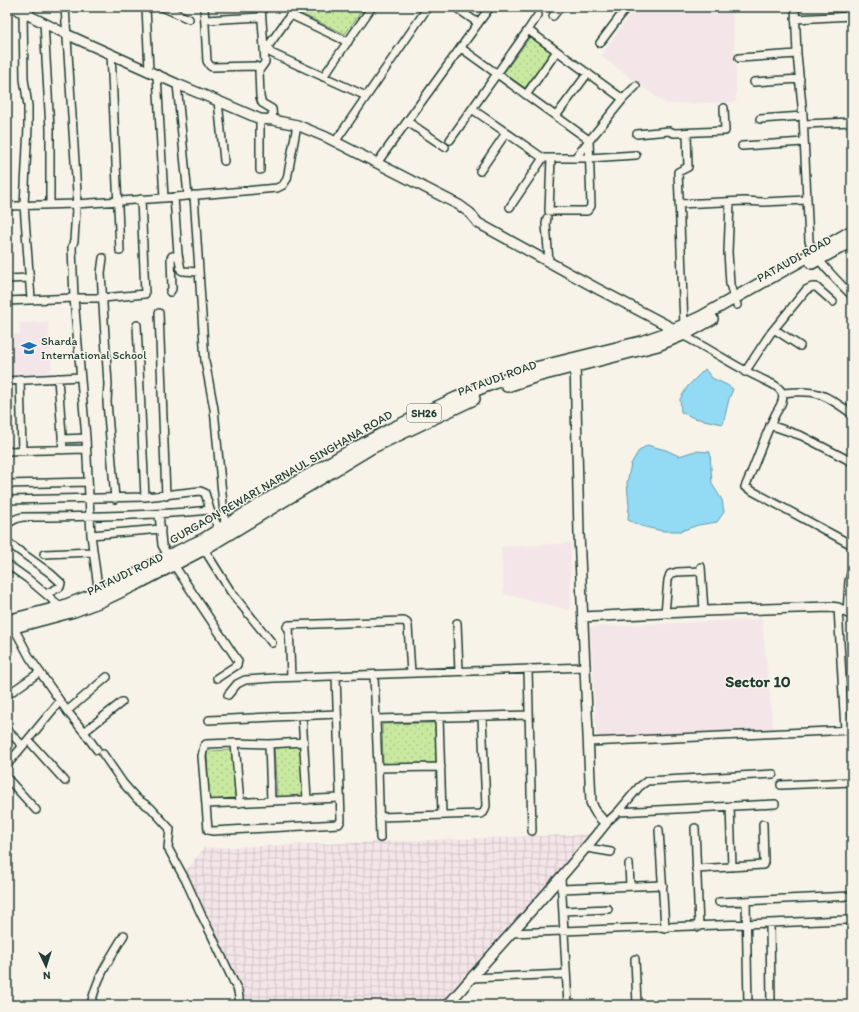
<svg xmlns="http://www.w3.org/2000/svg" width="859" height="1012" viewBox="0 0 859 1012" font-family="Itim,sans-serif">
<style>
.built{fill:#f4e5e9}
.industrial{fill:url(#industrial-grid)}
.grass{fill:url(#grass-dots);stroke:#74936a}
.water{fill:#93daf5;stroke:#659ba8}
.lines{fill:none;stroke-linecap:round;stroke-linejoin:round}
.minor-casing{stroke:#1f3d34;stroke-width:10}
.tertiary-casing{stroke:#1f3d34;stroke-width:12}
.primary-casing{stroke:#1f3d34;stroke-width:14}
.minor{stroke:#f7f3e8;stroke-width:7}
.tertiary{stroke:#f7f3e8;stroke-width:9}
.primary{stroke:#f7f3e8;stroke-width:11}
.labels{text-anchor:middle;stroke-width:3;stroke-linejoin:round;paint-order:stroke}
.shield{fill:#f7f3e8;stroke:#60746a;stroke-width:1}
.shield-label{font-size:11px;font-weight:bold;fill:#1f3d34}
.street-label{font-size:12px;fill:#1f3d34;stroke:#f7f3e8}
.poi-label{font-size:12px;fill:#1f3d34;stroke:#f7f3e8;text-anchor:start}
.district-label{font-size:16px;font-weight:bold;fill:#1f3d34;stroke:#f7f3e8}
</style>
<defs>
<pattern id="industrial-grid" width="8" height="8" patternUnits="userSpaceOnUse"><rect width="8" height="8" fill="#f4e5e9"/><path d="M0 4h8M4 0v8" fill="none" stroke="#d1c5c8"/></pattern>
<pattern id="grass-dots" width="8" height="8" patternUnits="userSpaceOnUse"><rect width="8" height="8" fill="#c9e9a1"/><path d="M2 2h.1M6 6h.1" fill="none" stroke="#acc98b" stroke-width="1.8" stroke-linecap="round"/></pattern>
</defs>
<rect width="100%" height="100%" fill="#f7f3e8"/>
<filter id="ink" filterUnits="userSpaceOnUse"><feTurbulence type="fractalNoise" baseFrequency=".025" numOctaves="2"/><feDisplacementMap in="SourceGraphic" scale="8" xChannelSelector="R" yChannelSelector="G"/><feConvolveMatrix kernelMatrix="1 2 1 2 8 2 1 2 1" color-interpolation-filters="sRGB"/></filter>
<g filter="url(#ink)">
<!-- built -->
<path class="built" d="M 635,7 L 732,7 L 736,70 L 736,102 L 666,104 L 601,56 Z
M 48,322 L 52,368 L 47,372 L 39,376 L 7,378 L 7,334 L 20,334 L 19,323 Z
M 571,543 L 570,610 L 504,594 L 501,547 Z
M 762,619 L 773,730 L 597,737 L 590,627 Z"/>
<!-- industrial -->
<path class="industrial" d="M 596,834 L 441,1005 L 241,1005 L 185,872 L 204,848 Z"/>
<!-- grass -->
<path class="grass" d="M 301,7 L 365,7 L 345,34 L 297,12 Z
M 530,37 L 551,52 L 525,88 L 504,73 Z
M 435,723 L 436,763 L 383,764 L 382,724 Z
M 301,746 L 304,796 L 277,797 L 274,747 Z
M 234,750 L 236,800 L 209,801 L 207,751 Z"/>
<!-- water -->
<path class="water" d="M 705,369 L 712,378 L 727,385 L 733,389 L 729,399 L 723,424 L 694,418 L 681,412 L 680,399 L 688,386 Z
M 647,445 L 666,450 L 679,456 L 695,451 L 710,452 L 712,484 L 722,500 L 724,512 L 717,522 L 698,525 L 681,531 L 662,531 L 641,526 L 628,520 L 629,506 L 627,483 L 631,464 L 638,452 Z"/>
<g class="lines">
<defs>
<path id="minor" d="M 30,7 L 30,16
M 65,7 L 77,193 L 74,241 L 72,247 L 74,298 L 86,438 L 91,535 L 99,595
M 146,7 L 149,71
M 162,7 L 189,19
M 204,7 L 207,61 L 210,66 L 212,67 L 255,66 L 260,68
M 261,7 L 265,62 C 263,66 260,68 259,71 L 260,97 L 262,103 L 272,109 L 273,120
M 296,7 L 269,45 C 268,48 269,50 271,53 L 366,96
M 455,7 L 478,23
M 795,7 L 797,54 L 803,116 L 809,241 C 813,258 840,283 852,296
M 23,12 L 24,79 L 28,106 L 28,127 L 24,205 L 31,299
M 291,15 L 348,42
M 553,16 L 560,7
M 795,19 L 852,16
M 205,20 L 261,17
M 44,23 L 50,129 L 50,204
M 528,30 L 623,99
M 600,43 L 627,7
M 461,48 L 589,140 L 591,206 L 589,209 L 587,211 L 549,211 L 551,158
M 111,53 L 120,251
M 739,58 L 797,54
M 157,75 L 164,198
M 323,77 L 372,7
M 754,82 L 800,79
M 177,84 L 188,196
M 7,92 L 7,98
M 526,95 L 557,51
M 218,101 L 224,161
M 472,109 L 543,158 L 589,158 L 636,155
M 556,116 L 588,73
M 260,119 L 260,170
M 760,119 L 803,116
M 408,122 L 445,147
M 804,124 L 852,122
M 637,134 L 669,131 L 674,133 L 725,131 L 724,108
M 450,140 L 528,30 L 538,15
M 335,142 L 428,7
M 742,146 L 804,142
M 575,158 L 623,99 L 636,86
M 377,163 L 490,7
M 480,171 L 506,133
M 194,195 L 205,361 L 214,409 L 225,525
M 730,202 L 728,252 L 730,284 L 734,298 L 737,305
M 679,204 L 744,201 L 763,202 L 807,200
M 7,206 L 76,204 L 164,198 L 277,188 L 283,185 L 287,179 L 297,125
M 510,207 L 543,158
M 547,218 L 546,224 L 549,262
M 178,254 L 181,270 L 183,271 L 199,272
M 103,258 L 101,273 L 108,384 L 107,402 L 115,499
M 7,279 L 30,278
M 170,292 L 172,289 L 171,258 L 172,256 L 177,256 L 178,254 L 174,197
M 7,301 L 74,298 L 103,298 L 145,294 L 141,199
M 159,313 L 166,496
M 137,325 L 145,497
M 684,325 L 678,172 L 688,167 L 687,133
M 774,329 L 800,346
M 682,335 C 709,348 733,366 760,378 C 767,382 779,385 782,393 C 785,400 779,408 776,413 C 764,437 756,463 745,487 L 852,545
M 745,372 L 770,334 L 806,290 L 812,287 L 816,287 L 833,302
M 58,378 L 63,450
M 20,379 L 22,451
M 7,381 L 80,377
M 783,393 C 818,389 824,394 852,414
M 770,425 L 802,436 L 852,462
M 62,439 L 86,438
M 7,451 L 86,449
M 7,484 L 88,482
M 8,500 L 145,497 L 200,491 L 205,493 L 210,510
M 159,514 L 162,545 L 168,556 L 238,661 L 237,665 L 217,678
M 7,525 C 12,520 16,518 23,517 C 86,517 148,516 210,510 L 219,529
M 91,535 L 161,529
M 7,542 L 50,573 L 61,583 L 60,587 L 46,594
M 204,549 L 231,592 L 272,643
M 44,554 L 92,552
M 7,564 L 28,579 L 61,607
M 701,567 L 704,611
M 838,608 L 845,730
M 847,612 L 849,581 L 852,570
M 665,613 L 668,580 L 670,574 L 677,572 L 701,571
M 457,623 L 459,671
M 13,625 L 14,628 L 30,658 L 67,711 L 84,732 L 97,750
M 289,625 L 291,677
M 287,627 L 289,625 L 404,621 L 407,623 L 408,626 L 411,673
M 528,669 L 532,831
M 374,675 L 378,768 L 380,838
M 7,695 L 20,686 L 40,672
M 228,695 L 237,684 L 245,680 L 274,678 L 586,667
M 67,711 L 107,677
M 302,715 L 307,800
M 439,717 L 442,815
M 376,719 L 529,715
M 209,720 L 337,714
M 7,730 L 23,746
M 84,732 L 122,702
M 28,740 L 65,781
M 304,742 L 269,744 L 235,743 L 206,744 L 204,746 L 202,756 L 208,830 L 213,831 L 339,824 L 341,820 L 336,676
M 589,742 L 852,730
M 235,743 L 240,803
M 269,744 L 271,801
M 103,754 L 123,783 L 137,799 L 151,808 L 170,829 L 168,848 L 186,881 L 201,914 L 211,934 L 238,991 L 240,1005
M 7,765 L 60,701
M 378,768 L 441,767
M 7,778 L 36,810
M 781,785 L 852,782
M 207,804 L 340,798
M 730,806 L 732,867
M 618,812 L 775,804
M 379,817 L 481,814 L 484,812 L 486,806 L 482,717
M 606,823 L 618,812 L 639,787 L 647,781 L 773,774
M 695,828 L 699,927
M 659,830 L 665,928
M 587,848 L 611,852
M 629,864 L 630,886
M 696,869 L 763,865 L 764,862 L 763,824
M 561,878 L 568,1005
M 561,889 L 663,885
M 746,901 L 748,1005
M 719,902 L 852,896
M 563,911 L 608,909
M 770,924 L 771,1005
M 511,933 L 846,920
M 635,959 L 637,1005
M 471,978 L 566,974
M 91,1005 C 96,979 110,958 124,935"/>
<path id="tertiary" d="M 12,7 L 66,34 L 177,84 L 218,101 L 260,119 L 273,120 L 297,125 L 326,137 L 459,205 L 470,213 L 478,223 L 596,288 L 678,331
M 583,617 L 704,611 L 830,607 L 838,608 L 852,615
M 448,1005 C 500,944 556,886 606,823 C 598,817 594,811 591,802 L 579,534 L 575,360"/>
<path id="primary" d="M 812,263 L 852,241
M 507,386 L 537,376 L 658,345 L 687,333 L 712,319
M 7,621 L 61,607 L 98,593 L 133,576 L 168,556 L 204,539 L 283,490 L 348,452 L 391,429 L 456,398 L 489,385 L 535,368 L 641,342 L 664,334 L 701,317 L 814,253 L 852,231
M 7,629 L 74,611 L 101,601 L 139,583 L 204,549 L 371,448 L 474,399"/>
</defs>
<!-- minor casing -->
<use href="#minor" class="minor-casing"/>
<!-- tertiary casing -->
<use href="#tertiary" class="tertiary-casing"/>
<!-- primary casing -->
<use href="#primary" class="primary-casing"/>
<!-- minor -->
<use href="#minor" class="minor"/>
<!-- tertiary -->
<use href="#tertiary" class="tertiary"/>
<!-- primary -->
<use href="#primary" class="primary"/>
</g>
</g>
<!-- icons -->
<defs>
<symbol id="school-bare" viewBox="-9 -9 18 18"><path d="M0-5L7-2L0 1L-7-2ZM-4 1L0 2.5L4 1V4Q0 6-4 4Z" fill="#1f6fb2" stroke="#f7f3e8" stroke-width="2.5" paint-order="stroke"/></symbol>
</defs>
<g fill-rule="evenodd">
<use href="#school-bare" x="18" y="337" width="22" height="22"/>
</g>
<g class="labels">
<!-- shield labels -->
<rect class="shield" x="407" y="404" width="34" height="18" rx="3"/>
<g class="shield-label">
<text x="424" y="417">SH26</text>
</g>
<!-- street labels -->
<g class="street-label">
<text transform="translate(794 259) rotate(-29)" y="4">PATAUDI ROAD</text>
<text transform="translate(497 378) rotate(-20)" y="4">PATAUDI ROAD</text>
<text transform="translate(281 477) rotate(-30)" y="4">GURGAON REWARI NARNAUL SINGHANA ROAD</text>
<text transform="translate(125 574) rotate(-26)" y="4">PATAUDI ROAD</text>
</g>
<!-- poi labels -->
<g class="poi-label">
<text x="41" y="345">Sharda<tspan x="41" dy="14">International School</tspan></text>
</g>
<!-- district labels -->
<g class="district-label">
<text x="758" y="687">Sector 10</text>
</g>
</g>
<!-- margin -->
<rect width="859" height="1012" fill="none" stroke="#f7f3e8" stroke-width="24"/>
<rect x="12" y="12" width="835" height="988" fill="none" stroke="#1f3d34" stroke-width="1.5" filter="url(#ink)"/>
<!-- north arrow -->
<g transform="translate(46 966) rotate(176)" stroke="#f7f3e8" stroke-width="3" paint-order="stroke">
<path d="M0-3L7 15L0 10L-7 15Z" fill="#1f3d34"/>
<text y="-6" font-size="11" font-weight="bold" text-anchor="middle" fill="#1f3d34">N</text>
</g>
</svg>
